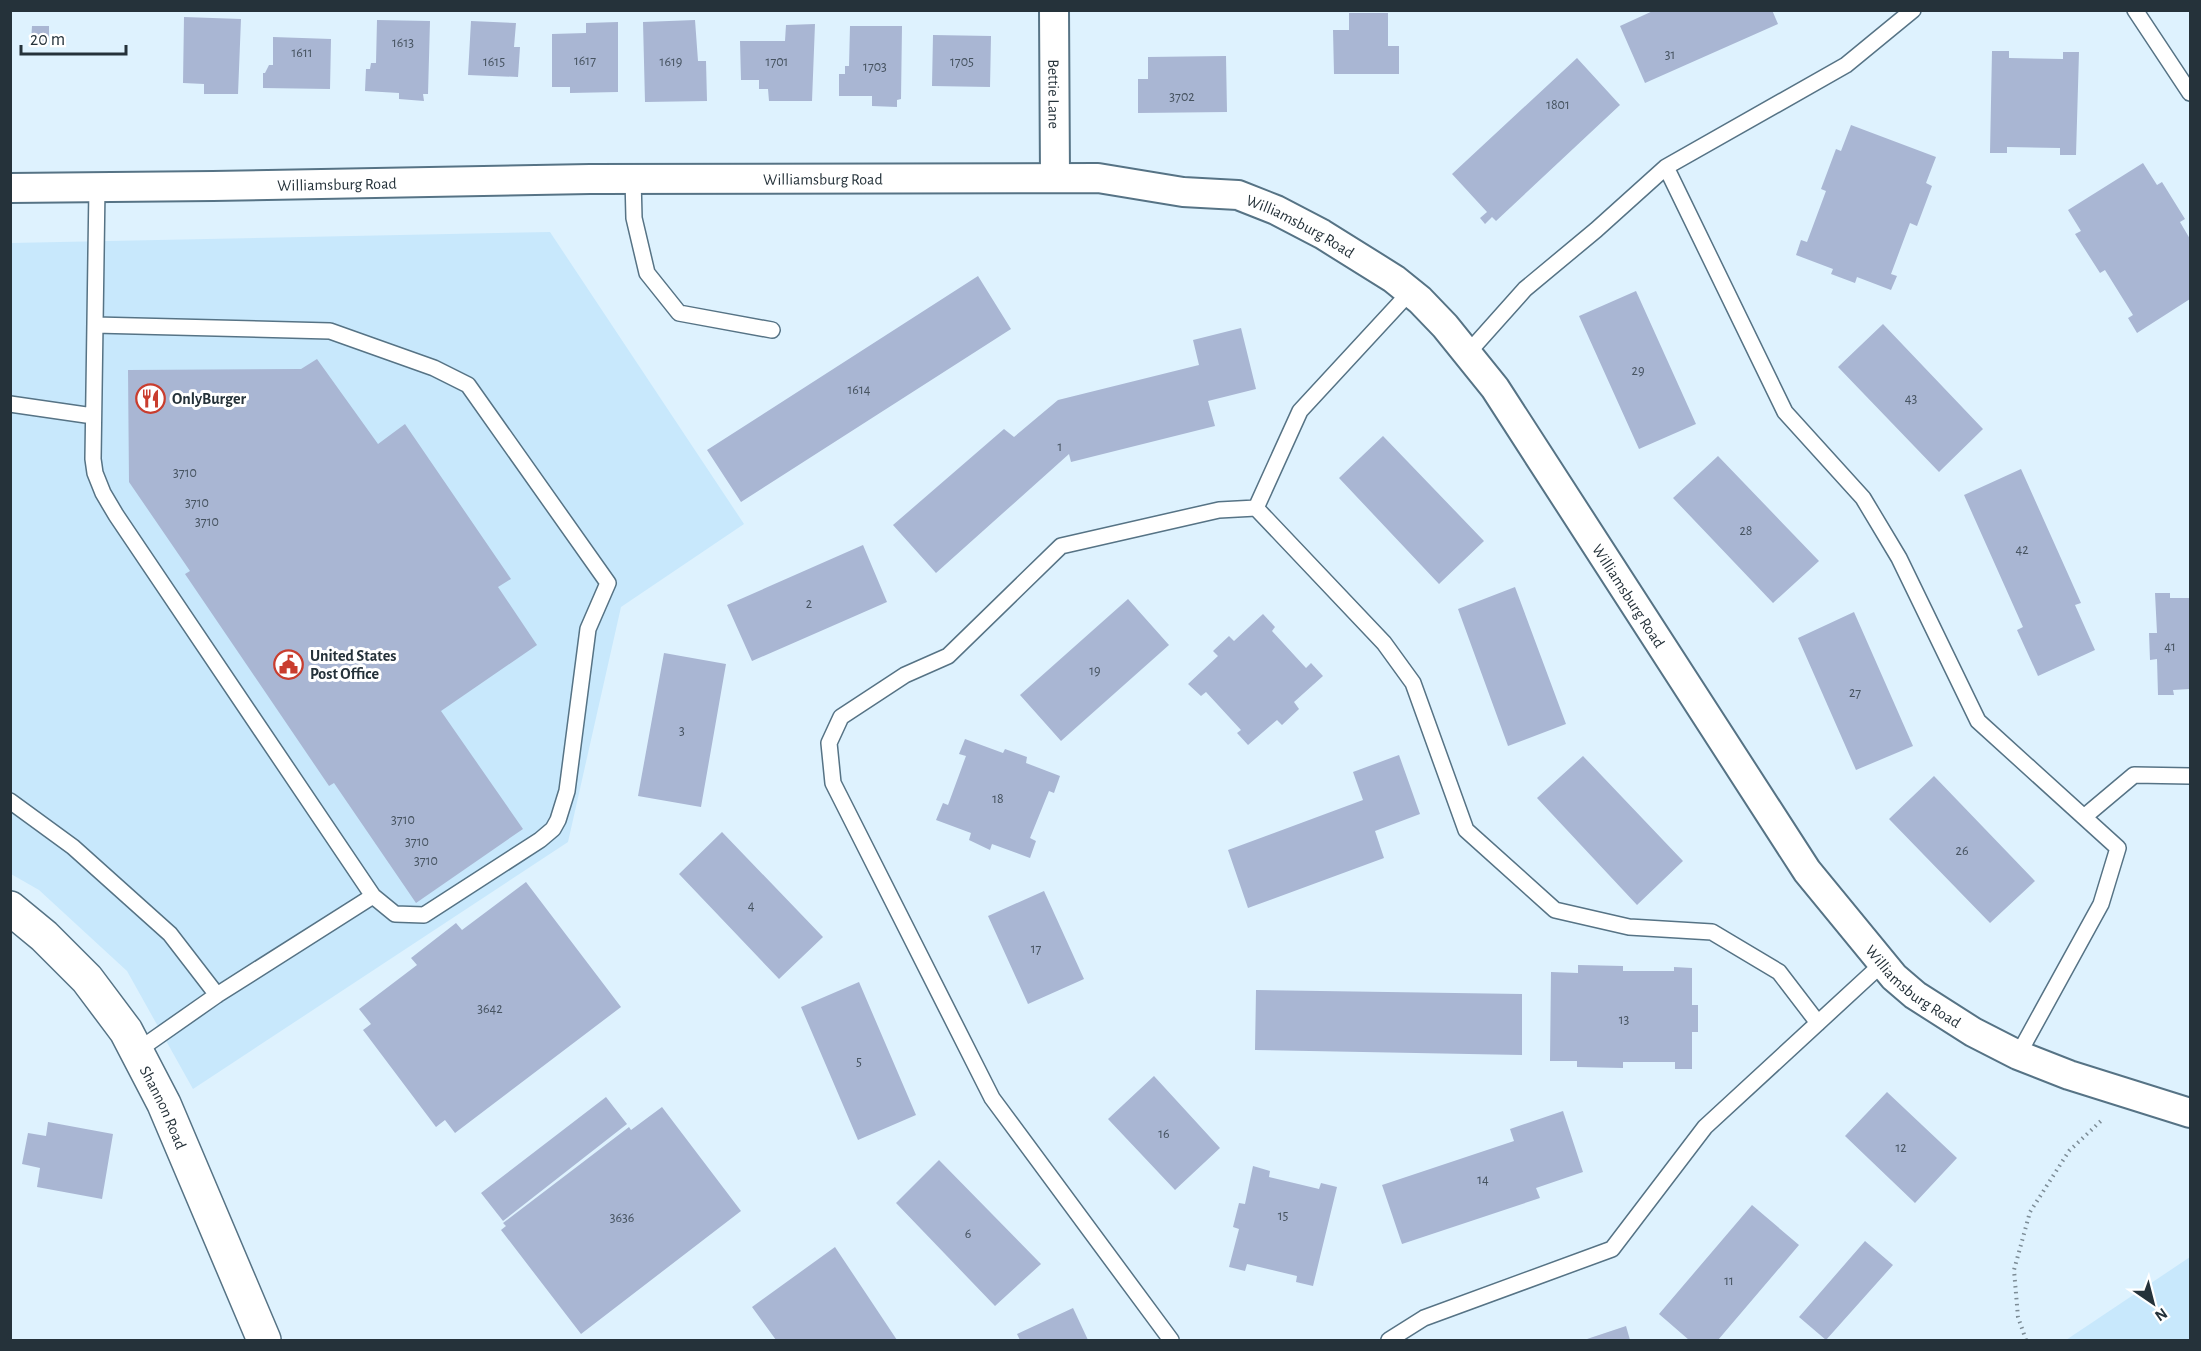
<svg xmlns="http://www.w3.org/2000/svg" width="2201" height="1351" viewBox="0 0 2201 1351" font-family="'Alegreya Sans',sans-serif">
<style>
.built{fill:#c8e8fc}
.building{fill:#a9b6d3}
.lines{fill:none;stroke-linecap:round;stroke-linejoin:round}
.lane-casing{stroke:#567385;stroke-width:18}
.street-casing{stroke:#567385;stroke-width:32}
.secondary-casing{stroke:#567385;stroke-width:36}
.path{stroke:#7c8c96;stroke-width:4;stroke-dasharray:1.5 4.5;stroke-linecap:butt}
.lane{stroke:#fff;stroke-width:15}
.street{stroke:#fff;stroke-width:28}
.secondary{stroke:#fff;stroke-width:33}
.labels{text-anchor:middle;stroke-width:6;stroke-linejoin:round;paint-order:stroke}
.number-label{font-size:14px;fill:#465360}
.street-label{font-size:16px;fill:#25323a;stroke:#fff}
.poi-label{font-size:16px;font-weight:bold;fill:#25323a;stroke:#fff;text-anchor:start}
</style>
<rect width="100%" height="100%" fill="#def2fe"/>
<!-- built -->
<path class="built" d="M 550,232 L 744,524 L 621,607 L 568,842 L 193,1089 L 127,971 L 39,890 L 11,874 L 11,243 Z
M 2190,1257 L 2190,1340 L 2066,1340 Z"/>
<!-- building -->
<path class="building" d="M 1655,10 L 1772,10 L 1778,24 L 1645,83 L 1620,26 Z
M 1349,13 L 1388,13 L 1388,46 L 1399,46 L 1399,74 L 1334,74 L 1333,30 L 1349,30 Z
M 184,17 L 241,19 L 238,94 L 204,94 L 204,84 L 183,83 Z
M 377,20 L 430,21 L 428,94 L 423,94 L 424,101 L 399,99 L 399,93 L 365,91 L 366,69 L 370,69 L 371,63 L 376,63 Z
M 695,20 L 698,61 L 706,61 L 707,101 L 645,102 L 643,22 Z
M 471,21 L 516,23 L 514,47 L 520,47 L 518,77 L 468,75 Z
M 618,22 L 618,92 L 570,93 L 570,87 L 552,87 L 552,34 L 586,33 L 586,23 Z
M 815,24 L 812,101 L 769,101 L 768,89 L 759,89 L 759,80 L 741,80 L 740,41 L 785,41 L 786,25 Z
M 32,26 L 49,26 L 49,42 L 31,42 Z
M 850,26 L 902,26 L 901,99 L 897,100 L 897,107 L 872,106 L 872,96 L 839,96 L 839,74 L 845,74 L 845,66 L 849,66 Z
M 933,35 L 991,36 L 990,87 L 932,86 Z
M 273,37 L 331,39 L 330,89 L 263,88 L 263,73 L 265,73 L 269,65 L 273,65 Z
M 1992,51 L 2009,51 L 2009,58 L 2063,59 L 2063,52 L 2079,52 L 2076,155 L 2060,155 L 2060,148 L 2007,147 L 2007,153 L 1990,153 Z
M 1226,56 L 1227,112 L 1138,113 L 1138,79 L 1148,79 L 1148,57 Z
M 1577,58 L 1620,105 L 1496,221 L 1492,217 L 1485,224 L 1480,218 L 1487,212 L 1452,174 Z
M 1851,125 L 1936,157 L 1926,183 L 1932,186 L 1917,226 L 1910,223 L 1891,274 L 1897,276 L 1891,290 L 1857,277 L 1855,283 L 1831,274 L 1833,269 L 1796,255 L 1801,240 L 1807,242 L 1826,191 L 1821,189 L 1836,149 L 1841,151 Z
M 2143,163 L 2157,185 L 2162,182 L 2185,219 L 2180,222 L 2190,239 L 2190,299 L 2137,333 L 2128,318 L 2133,315 L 2105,270 L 2100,273 L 2075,234 L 2081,231 L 2068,210 Z
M 978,276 L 1011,329 L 741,502 L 707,450 Z
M 1636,291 L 1696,424 L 1639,449 L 1579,316 Z
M 1883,324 L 1983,429 L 1939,472 L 1838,367 Z
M 1241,328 L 1256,389 L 1208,401 L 1215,426 L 1071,462 L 1069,454 L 936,573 L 893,525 L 1004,429 L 1014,437 L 1058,400 L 1199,365 L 1193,340 Z
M 317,359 L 378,444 L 405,424 L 511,579 L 498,587 L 537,645 L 441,711 L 523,829 L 416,903 L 334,783 L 329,786 L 185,574 L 190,571 L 129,482 L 128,370 L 301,369 Z
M 1383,436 L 1484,541 L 1439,584 L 1339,478 Z
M 1718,456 L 1819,561 L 1773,603 L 1673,498 Z
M 2021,469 L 2081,603 L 2075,605 L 2095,650 L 2038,676 L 2017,630 L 2023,627 L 1964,495 Z
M 863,545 L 887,602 L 752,661 L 727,605 Z
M 1515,587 L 1566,724 L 1508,746 L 1458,609 Z
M 2155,593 L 2170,593 L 2170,598 L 2190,598 L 2190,689 L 2173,690 L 2174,695 L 2158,695 L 2157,659 L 2150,660 L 2149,633 L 2157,633 Z
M 1128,599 L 1169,645 L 1061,741 L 1020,695 Z
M 1854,612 L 1913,746 L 1856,770 L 1798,638 Z
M 1263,614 L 1275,627 L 1272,631 L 1306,668 L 1311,663 L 1323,676 L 1294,702 L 1299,709 L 1282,725 L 1277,720 L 1248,745 L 1237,733 L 1241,730 L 1206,692 L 1201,696 L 1188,684 L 1218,656 L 1213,651 L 1229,636 L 1234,641 Z
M 664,653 L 726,664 L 701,807 L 638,796 Z
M 965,739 L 1003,753 L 1005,749 L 1027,757 L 1026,763 L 1060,776 L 1054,793 L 1049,791 L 1030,838 L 1036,841 L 1030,858 L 992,844 L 990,850 L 969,840 L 971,833 L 936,820 L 943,803 L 948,805 L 966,756 L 959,754 Z
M 1399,755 L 1420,814 L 1375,831 L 1384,858 L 1248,908 L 1228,850 L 1363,800 L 1353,772 Z
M 1583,756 L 1683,861 L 1637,905 L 1537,798 Z
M 1934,776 L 2035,881 L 1990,923 L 1889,819 Z
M 722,832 L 823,937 L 779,979 L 679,874 Z
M 526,882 L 621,1007 L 455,1133 L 445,1120 L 436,1127 L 363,1030 L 371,1024 L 359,1009 L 417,965 L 411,958 L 456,923 L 462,930 Z
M 1044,891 L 1084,979 L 1028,1004 L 988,916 Z
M 1578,965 L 1623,966 L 1623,971 L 1674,971 L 1674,967 L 1692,968 L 1692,1005 L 1698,1005 L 1698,1032 L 1692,1032 L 1692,1069 L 1675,1069 L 1675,1062 L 1623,1062 L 1623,1068 L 1577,1067 L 1577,1061 L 1550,1061 L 1551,972 L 1578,973 Z
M 859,982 L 916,1115 L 858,1140 L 801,1007 Z
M 1256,990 L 1522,994 L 1522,1055 L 1255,1050 Z
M 1154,1076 L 1220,1148 L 1175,1190 L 1108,1119 Z
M 1887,1092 L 1957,1158 L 1915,1203 L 1845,1136 Z
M 606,1097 L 627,1124 L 503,1221 L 481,1193 Z
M 662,1107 L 741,1211 L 581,1334 L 501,1230 L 506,1226 L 503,1223 L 629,1127 L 631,1130 Z
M 1563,1111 L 1583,1172 L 1536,1188 L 1540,1198 L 1402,1244 L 1382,1185 L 1514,1141 L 1510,1129 Z
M 48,1122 L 113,1134 L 102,1199 L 37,1187 L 40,1168 L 22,1164 L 28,1133 L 46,1136 Z
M 939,1160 L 1041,1264 L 995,1306 L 896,1203 Z
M 1253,1166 L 1270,1171 L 1269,1177 L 1319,1189 L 1321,1183 L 1337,1187 L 1313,1286 L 1296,1282 L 1297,1276 L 1247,1264 L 1245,1271 L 1229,1267 L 1239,1229 L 1233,1227 L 1239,1203 L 1245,1204 Z
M 1752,1205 L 1799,1245 L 1718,1340 L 1689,1340 L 1659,1314 Z
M 1865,1241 L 1893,1265 L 1826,1340 L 1799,1317 Z
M 835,1247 L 897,1340 L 776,1340 L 752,1307 Z
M 1073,1308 L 1088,1340 L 1020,1340 L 1017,1334 Z
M 1626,1326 L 1630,1340 L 1584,1340 Z"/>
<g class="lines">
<defs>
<path id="lane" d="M 2135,10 L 2190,93
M 1666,167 L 1785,412 L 1863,498 L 1899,558 L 1978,721 L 2118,848 L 2101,904 L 2018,1055
M 633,178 L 634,218 L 647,273 L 679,313 L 772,330
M 95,325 L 330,331 L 434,368 L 468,385 L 608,583 L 588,629 L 567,791 L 558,820 L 553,829 L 540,840 L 424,915 L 395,914 L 373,896 L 116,515 L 103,493 L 95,473 L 93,459 L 97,187
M 1467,354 L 1525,289 L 1596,230 L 1666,167 L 1846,65 L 1913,10
M 10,404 L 93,416
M 1256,508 L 1300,411 L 1410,292
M 10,801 L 73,847 L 170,934 L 217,995
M 2084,817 L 2134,775 L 2190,776
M 137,1051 L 217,995 L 373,896
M 1171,1340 L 992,1098 L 833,783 L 829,743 L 841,717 L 905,675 L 948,656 L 1061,546 L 1219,510 L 1256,508 L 1384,643 L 1413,683 L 1466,830 L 1555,910 L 1629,927 L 1712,932 L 1779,972 L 1818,1023
M 1389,1340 L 1424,1318 L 1612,1249 L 1705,1127 L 1883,963"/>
<g id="street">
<path id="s1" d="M 1054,10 L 1055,177"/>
<path id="s2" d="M 10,188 L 213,186 L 590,179 L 1098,178 L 1183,192 L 1238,195 L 1276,210 L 1322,234 L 1394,279 L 1420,300 L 1445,326 L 1495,388 L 1807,871 L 1894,977 L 1915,995 L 1973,1032 L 2018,1055 L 2069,1075 L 2190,1113"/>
</g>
<g id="secondary">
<path id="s3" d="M 10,908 L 44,936 L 87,979 L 126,1031 L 164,1104 L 264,1340"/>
</g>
</defs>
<!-- lane casing -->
<use href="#lane" class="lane-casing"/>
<!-- street casing -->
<use href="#street" class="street-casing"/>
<!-- secondary casing -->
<use href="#secondary" class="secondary-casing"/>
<!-- path -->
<path class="path" d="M 2026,1340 L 2018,1317 L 2014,1270 L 2030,1212 L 2069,1151 L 2103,1119"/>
<!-- lane -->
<use href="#lane" class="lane"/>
<!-- street -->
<use href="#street" class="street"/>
<!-- secondary -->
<use href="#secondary" class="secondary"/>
</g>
<!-- icons -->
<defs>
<symbol id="restaurant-ring" viewBox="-11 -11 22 22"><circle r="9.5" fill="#fff" stroke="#c93d2e" stroke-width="1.5"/><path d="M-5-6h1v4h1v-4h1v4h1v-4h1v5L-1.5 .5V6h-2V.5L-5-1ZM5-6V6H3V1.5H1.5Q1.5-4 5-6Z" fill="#c93d2e"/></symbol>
<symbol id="civic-ring" viewBox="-11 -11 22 22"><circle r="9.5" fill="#fff" stroke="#c93d2e" stroke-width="1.5"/><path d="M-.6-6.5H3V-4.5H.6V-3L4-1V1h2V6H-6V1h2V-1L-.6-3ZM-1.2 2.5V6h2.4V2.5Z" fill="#c93d2e"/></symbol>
</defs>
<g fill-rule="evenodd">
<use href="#restaurant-ring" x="134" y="382" width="33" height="33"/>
<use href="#civic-ring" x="272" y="648" width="33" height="33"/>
</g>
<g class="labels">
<!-- number labels -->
<g class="number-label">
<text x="403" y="47">1613</text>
<text x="302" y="57">1611</text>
<text x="1670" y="59">31</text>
<text x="585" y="65">1617</text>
<text x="494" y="66">1615</text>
<text x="671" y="66">1619</text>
<text x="777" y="66">1701</text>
<text x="962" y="66">1705</text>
<text x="875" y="71">1703</text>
<text x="1182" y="101">3702</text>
<text x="1558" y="109">1801</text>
<text x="1638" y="375">29</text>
<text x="859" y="394">1614</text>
<text x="1911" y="403">43</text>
<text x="1060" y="451">1</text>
<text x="185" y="477">3710</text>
<text x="197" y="507">3710</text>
<text x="207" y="526">3710</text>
<text x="1746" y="535">28</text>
<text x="2022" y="554">42</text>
<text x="809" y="608">2</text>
<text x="2170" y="651">41</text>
<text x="1095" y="675">19</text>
<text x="1855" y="697">27</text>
<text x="682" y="735">3</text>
<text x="998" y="803">18</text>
<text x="403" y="824">3710</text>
<text x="417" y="846">3710</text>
<text x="1962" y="855">26</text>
<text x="426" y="865">3710</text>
<text x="751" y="910">4</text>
<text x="1036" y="953">17</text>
<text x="490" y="1013">3642</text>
<text x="1624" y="1024">13</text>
<text x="859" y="1066">5</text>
<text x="1164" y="1138">16</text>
<text x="1901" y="1152">12</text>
<text x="1483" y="1184">14</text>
<text x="1283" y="1220">15</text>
<text x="622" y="1222">3636</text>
<text x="968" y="1238">6</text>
<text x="1729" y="1285">11</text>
</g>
<!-- street labels -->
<g class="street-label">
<text dy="6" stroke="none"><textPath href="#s1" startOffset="84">Bettie Lane</textPath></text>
<text dy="6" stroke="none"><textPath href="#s2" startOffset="813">Williamsburg Road</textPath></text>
<text dy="6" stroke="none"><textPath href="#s2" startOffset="327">Williamsburg Road</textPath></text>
<text dy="6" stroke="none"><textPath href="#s2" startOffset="1299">Williamsburg Road</textPath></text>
<text dy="6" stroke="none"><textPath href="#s2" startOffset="1803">Williamsburg Road</textPath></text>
<text dy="6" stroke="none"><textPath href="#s2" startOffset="2289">Williamsburg Road</textPath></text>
<text dy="6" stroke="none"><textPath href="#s3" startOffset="255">Shannon Road</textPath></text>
</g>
<!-- poi labels -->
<g class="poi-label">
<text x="172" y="404">OnlyBurger</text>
<text x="310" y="661">United States<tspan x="310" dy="18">Post Office</tspan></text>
</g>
</g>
<!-- border -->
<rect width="2201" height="1351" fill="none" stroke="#25323a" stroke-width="24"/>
<!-- north arrow -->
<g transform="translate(2153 1303) rotate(145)" stroke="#ffffff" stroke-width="4.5" paint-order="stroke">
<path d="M0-4.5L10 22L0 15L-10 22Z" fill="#25323a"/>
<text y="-9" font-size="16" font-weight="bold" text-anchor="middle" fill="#25323a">N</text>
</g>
<!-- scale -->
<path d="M21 45v9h105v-9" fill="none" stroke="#25323a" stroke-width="3"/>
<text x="30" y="45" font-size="18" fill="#25323a" stroke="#ffffff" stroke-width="4.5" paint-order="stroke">20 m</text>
</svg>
